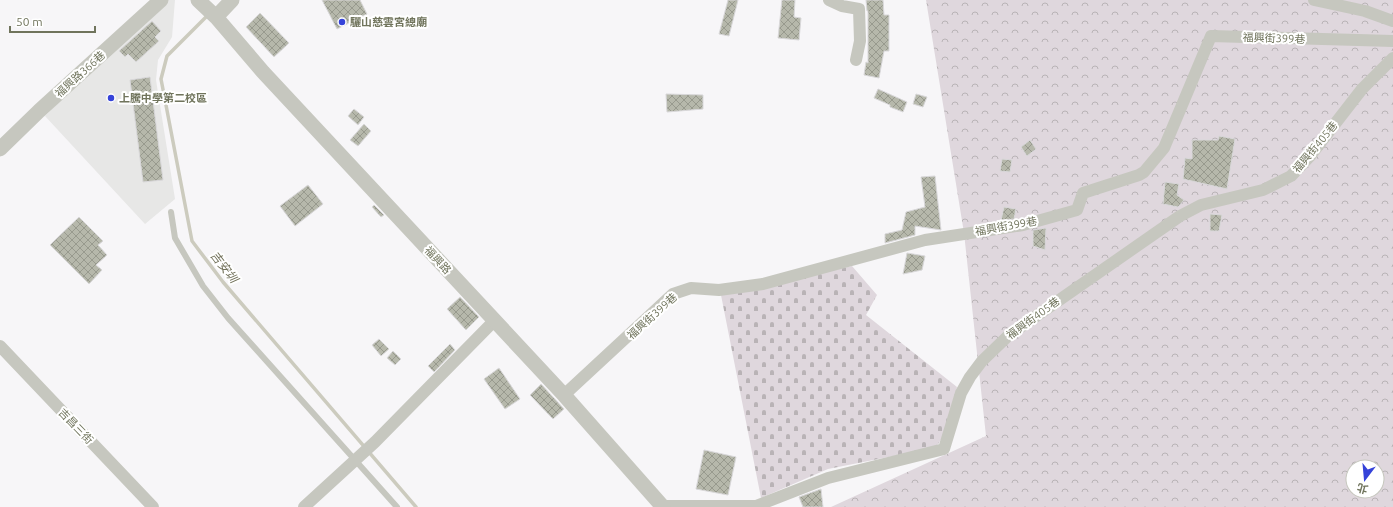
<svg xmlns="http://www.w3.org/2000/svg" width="1393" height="507" viewBox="0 0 1393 507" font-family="Ubuntu,'Noto Sans TC',sans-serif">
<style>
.built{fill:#e7e7e6}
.forest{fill:url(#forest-crowns);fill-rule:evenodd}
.cemetery{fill:url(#cemetery-stones)}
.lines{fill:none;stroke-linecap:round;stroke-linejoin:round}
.stream{stroke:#cccbbe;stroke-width:3.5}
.building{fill:url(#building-cross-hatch);stroke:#d9d8da}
.service{stroke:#c6c7bf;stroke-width:6}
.minor{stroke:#c6c7bf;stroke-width:12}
.tertiary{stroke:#c6c7bf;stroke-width:15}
.poi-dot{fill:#3543d9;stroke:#fff;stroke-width:1.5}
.labels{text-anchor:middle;stroke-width:4;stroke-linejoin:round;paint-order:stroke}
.poi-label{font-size:11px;font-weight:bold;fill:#70745c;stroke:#fff;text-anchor:start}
.street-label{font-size:11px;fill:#70745c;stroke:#fff}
.water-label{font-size:12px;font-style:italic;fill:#72715a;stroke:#fff}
</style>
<defs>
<pattern id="forest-crowns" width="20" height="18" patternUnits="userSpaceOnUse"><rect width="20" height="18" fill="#dfd7dd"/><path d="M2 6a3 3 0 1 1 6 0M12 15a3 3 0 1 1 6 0" fill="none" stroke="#b9b3b6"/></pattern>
<pattern id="cemetery-stones" width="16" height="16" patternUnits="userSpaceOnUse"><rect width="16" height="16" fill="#dfd7dd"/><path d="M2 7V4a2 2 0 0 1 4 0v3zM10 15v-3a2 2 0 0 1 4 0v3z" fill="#b9b3b6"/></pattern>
<pattern id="building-cross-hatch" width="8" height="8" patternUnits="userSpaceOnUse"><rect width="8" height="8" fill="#b6b8ab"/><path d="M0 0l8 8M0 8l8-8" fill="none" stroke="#989a8e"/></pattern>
</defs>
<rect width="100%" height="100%" fill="#f7f6f8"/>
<!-- built -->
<path class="built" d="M 163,0 L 175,0 L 172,37 L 158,60 L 156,80 L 175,199 L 145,224 L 45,116 Z"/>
<!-- forest -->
<path class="forest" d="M 926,0 L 1393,0 L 1393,507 L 831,507 L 986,436 L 964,233 ZM 1353,467 L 1377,467 L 1377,491 L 1353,491 Z"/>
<!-- cemetery -->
<path class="cemetery" d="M 852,266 L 877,295 L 866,315 L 957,387 C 953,403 947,439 934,448 L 828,469 L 761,498 L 721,295 Z"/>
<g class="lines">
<!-- stream -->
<path class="stream" d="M 208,15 L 167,56 L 161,79 L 192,241 L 223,282 L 416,507"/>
</g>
<!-- building -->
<path class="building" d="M 322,0 L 360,0 L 367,14 L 337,29 Z
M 728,0 L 738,0 L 729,36 L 719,34 Z
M 782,0 L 795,0 L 794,17 L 801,18 L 799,40 L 778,38 Z
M 866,0 L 883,0 L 884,15 L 889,15 L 889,51 L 884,51 L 879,78 L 864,75 L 866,62 L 868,63 L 868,11 L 867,11 Z
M 260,13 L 289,43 L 274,57 L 246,27 Z
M 152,21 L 161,31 L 155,37 L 159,41 L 136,62 L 128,54 L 125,57 L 119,51 Z
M 150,77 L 163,180 L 143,182 L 130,80 Z
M 878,89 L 907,102 L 903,112 L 890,107 L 890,105 L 874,98 Z
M 666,94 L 703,95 L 703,109 L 667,112 Z
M 916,94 L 927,97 L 923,107 L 913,104 Z
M 354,109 L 364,117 L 358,125 L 348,116 Z
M 364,124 L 371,131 L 358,146 L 350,140 Z
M 1219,136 L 1235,139 L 1227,189 L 1183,179 L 1185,158 L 1192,159 L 1192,140 L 1218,140 Z
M 1030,140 L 1036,149 L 1027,156 L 1021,147 Z
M 1002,159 L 1012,160 L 1010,172 L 1000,171 Z
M 935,176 L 941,230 L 915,226 L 915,235 L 885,243 L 885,234 L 902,230 L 906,212 L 925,207 L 921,177 Z
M 1165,182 L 1179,184 L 1177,195 L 1184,200 L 1178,207 L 1163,204 Z
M 308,185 L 323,204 L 295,226 L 280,206 Z
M 374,205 L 384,215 L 381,217 L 372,207 Z
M 1004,207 L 1016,209 L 1014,219 L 1001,220 Z
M 1210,214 L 1222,215 L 1219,231 L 1210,231 Z
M 79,217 L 103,241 L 98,245 L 107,255 L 96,265 L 102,270 L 89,284 L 50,245 Z
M 1046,228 L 1045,250 L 1033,246 L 1033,230 Z
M 907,253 L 925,256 L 922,270 L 903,274 Z
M 460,297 L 479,317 L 466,330 L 447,309 Z
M 379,339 L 389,349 L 381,356 L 372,345 Z
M 450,344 L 455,350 L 434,372 L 428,366 Z
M 393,351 L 401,359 L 395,365 L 387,358 Z
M 499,368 L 520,399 L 505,409 L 484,379 Z
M 541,384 L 564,409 L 553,419 L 530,395 Z
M 704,450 L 736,457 L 728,495 L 696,489 Z
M 821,489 L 823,507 L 803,507 L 799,497 Z"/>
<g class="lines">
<!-- service -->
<path class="service" d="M 171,212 L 175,238 L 203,286 L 228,318 L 397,507"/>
<!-- minor -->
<path class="minor" d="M 829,0 L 842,6 L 859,9 L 860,41 L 856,60
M 1314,0 L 1365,11 L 1393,21
M 0,346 L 153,507
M 564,395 L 673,294 L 691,288 L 719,290 L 763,284 L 925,240 L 1023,225 L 1077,210 L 1083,193 L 1139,175 L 1144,172 L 1164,148 L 1211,36 L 1393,41
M 662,506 L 756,506 L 828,478 L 944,449 L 961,393 L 970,377 L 982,361 L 1009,335 L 1180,216 L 1201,205 L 1263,190 L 1291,176 L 1310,156 L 1362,89 L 1393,58
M 304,507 L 375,442 L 494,321"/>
<!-- tertiary -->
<path class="tertiary" d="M 198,0 L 216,17 L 263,72 L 564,395 L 663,507
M 216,17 L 232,0
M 0,149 L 39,111 L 161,0"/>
</g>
<!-- markers -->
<g class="poi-dot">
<circle cx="342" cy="22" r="4"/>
<circle cx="111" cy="98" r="4"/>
</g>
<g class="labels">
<!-- poi labels -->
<g class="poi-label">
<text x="350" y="26">驪山慈雲宮總廟</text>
<text x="119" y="102">上騰中學第二校區</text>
</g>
<!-- street labels -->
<g class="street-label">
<text transform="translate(1274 38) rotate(2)" y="4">福興街399巷</text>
<text transform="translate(80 74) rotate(-42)" y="4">福興路366巷</text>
<text transform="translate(1315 147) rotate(-50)" y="4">福興街405巷</text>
<text transform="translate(1006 226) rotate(-10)" y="4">福興街399巷</text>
<text transform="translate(438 260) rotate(47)" y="4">福興路</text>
<text transform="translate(652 316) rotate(-42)" y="4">福興街399巷</text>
<text transform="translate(1033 318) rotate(-36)" y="4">福興街405巷</text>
<text transform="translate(76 426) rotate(46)" y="4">吉昌三街</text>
</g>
<!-- water labels -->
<g class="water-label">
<text transform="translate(224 267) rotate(52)" y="4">吉安圳</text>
</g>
</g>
<!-- north arrow -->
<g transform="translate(1365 479) rotate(196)"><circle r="19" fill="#ffffff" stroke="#c6c7be"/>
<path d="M0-3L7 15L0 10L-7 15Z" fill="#3543d9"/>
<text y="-6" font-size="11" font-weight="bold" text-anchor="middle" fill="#70745c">北</text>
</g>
<!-- scale -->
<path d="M10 26v6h85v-6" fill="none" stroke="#70745c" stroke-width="2"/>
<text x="16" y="26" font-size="12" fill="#70745c" stroke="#ffffff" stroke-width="3" paint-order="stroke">50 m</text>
</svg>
